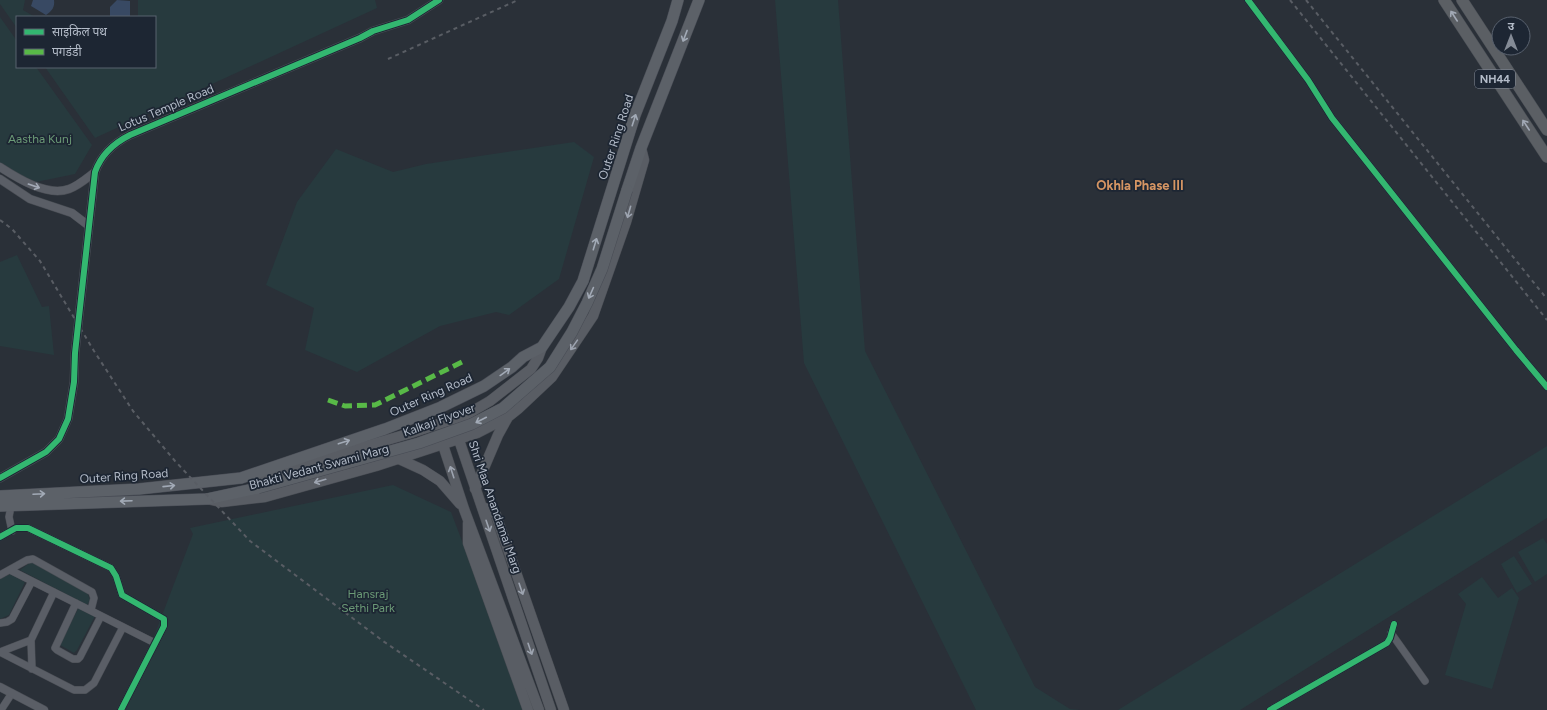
<svg xmlns="http://www.w3.org/2000/svg" width="1547" height="710" viewBox="0 0 1547 710" font-family="Figtree,'Noto Sans Devanagari',sans-serif">
<style>
.green{fill:#273a3e}
.water{fill:#384963}
.lines{fill:none;stroke-linecap:round;stroke-linejoin:round}
.minor-casing{stroke:#484c53;stroke-width:8}
.tertiary-casing{stroke:#484c53;stroke-width:9}
.secondary-casing{stroke:#484c53;stroke-width:11}
.primary-casing{stroke:#484c55;stroke-width:12}
.trunk-casing{stroke:#474c53;stroke-width:12}
.minor{stroke:#5a5e66;stroke-width:7}
.tertiary{stroke:#5a5e66;stroke-width:8}
.secondary{stroke:#595d64;stroke-width:10}
.primary{stroke:#5c6168;stroke-width:11}
.trunk{stroke:#5b5f64;stroke-width:11}
.rail{stroke:#595d64;stroke-width:2;stroke-dasharray:4 4;stroke-linecap:butt}
.primary-bridge-casing{stroke:#484c55;stroke-width:12;stroke-linecap:butt}
.primary-bridge{stroke:#5c6168;stroke-width:11}
.quiet{stroke:#58b947;stroke-width:5;stroke-dasharray:10 5;stroke-linecap:butt}
.cycleway-casing{stroke:#1d2633;stroke-width:8}
.cycleway{stroke:#33b770;stroke-width:6}
.oneway{stroke:#a2a9b5}
.oneway2{stroke:#a2aab6}
.oneway3{stroke:#9da4b0}
.labels{text-anchor:middle;stroke-width:3.5;stroke-linejoin:round;paint-order:stroke}
.shield{fill:#1d2633;stroke:#878f9c;stroke-width:1}
.shield-label{font-size:11px;font-weight:bold;fill:#b4bcc9}
.street-label{font-size:12px;fill:#b4bcc9;stroke:#1d2633}
.park-label{font-size:12px;fill:#6b9a76;stroke:#1d2633}
.neighbourhood-label{font-size:13px;font-weight:bold;fill:#d59563;stroke:#1d2633}
</style>
<rect width="100%" height="100%" fill="#2a3038"/>
<!-- green -->
<path class="green" d="M 0,0 L 25,0 L 23,10 L 35,17 L 17,17 L 17,28 L 0,4 Z
M 138,0 L 375,0 L 377,8 L 95,138 L 45,67 L 155,67 L 155,17 L 138,17 Z
M 775,0 L 838,0 L 865,351 L 1035,687 L 1070,709 L 1080,710 L 976,710 L 804,363 Z
M 0,17 L 17,41 L 17,67 L 36,67 L 92,145 L 75,174 L 36,182 L 0,166 Z
M 574,142 L 594,157 L 559,279 L 509,315 L 496,312 L 440,326 L 357,372 L 305,350 L 314,308 L 266,285 L 297,202 L 336,149 L 393,172 L 426,164 Z
M 17,255 L 42,307 L 49,306 L 54,355 L 0,346 L 0,262 Z
M 1547,446 L 1547,518 L 1240,710 L 1118,710 Z
M 393,485 L 451,512 L 526,710 L 126,710 L 193,534 L 190,528 Z
M 1543,538 L 1547,544 L 1547,574 L 1535,582 L 1518,552 Z
M 1514,556 L 1532,584 L 1517,593 L 1501,564 Z
M 31,562 L 33,562 L 87,592 L 90,600 L 87,605 L 20,570 Z
M 10,574 L 25,582 L 9,615 L 0,619 L 0,579 Z
M 1482,577 L 1498,598 L 1512,588 L 1519,598 L 1492,689 L 1445,675 L 1466,604 L 1458,594 Z
M 79,607 L 95,616 L 77,650 L 74,653 L 60,645 Z"/>
<!-- water -->
<path class="water" d="M 33,0 L 54,0 C 55,7 52,11 46,15 L 31,6 Z
M 117,0 L 130,1 L 130,17 L 110,17 L 110,7 Z"/>
<g class="lines">
<defs>
<path id="minor" d="M 1248,0 L 1308,80 L 1332,118 L 1516,350 L 1547,387
M 11,506 L 9,517 L 12,531
M 0,537 L 16,528 L 28,528 L 111,568 L 116,576 L 122,595 L 164,619 L 164,626 L 121,710
M 10,570 L 155,643
M 0,575 L 27,560 L 33,559 L 92,592 L 94,598 L 91,610
M 76,603 L 55,648 L 57,650 L 73,659 L 78,659 L 80,657 L 101,616
M 0,623 L 7,622 L 12,619 L 32,581
M 1391,633 L 1425,681
M 0,652 L 74,690 L 85,690 L 94,683 L 123,627
M 0,652 L 31,640
M 32,669 L 31,640 L 54,592
M 1,710 L 12,693
M 1270,710 L 1387,643 L 1390,638 L 1394,624"/>
<path id="tertiary" d="M 0,167 C 17,178 47,197 69,189 C 78,186 87,178 95,172
M 0,179 L 30,199 L 72,213 L 89,226
M 0,478 L 46,452 L 59,439 L 68,419 L 74,382 L 75,353 L 95,172 C 101,155 114,143 130,135 L 360,38 L 373,31 L 408,20 L 439,0
M 0,687 L 44,710"/>
<path id="secondary" d="M 455,435 L 459,440 L 551,710
M 444,439 L 443,445 L 464,509 L 539,710
M 399,459 L 423,470 L 440,481 L 460,504
M 263,476 L 411,433 L 466,415 L 490,401 L 531,369 L 538,358 L 542,347
M 475,489 L 498,435 L 508,417
M 208,499 L 222,502 L 265,497 L 376,466 L 477,433 L 508,417 L 518,409 L 552,377 L 593,316 L 626,222 L 644,160 L 641,148
M 482,507 L 490,510 L 496,515 L 564,710
M 468,523 L 468,543 L 528,710"/>
<path id="primary" d="M 627,190 L 641,148 L 699,0
M 0,496 L 139,489 L 241,478 L 385,429 L 441,407 L 484,386 L 512,367 L 523,357 L 542,347 L 569,307 L 583,281 L 635,115 L 672,21 L 678,0
M 0,506 L 207,499 L 258,488"/>
<path id="trunk" d="M 1444,0 L 1547,157
M 1462,0 L 1547,130"/>
</defs>
<!-- minor casing -->
<use href="#minor" class="minor-casing"/>
<!-- tertiary casing -->
<use href="#tertiary" class="tertiary-casing"/>
<!-- secondary casing -->
<use href="#secondary" class="secondary-casing"/>
<!-- primary casing -->
<use href="#primary" class="primary-casing"/>
<!-- trunk casing -->
<use href="#trunk" class="trunk-casing"/>
<!-- minor -->
<use href="#minor" class="minor"/>
<!-- tertiary -->
<use href="#tertiary" class="tertiary"/>
<!-- secondary -->
<use href="#secondary" class="secondary"/>
<!-- primary -->
<use href="#primary" class="primary"/>
<!-- trunk -->
<use href="#trunk" class="trunk"/>
<!-- rail -->
<path class="rail" d="M 1290,0 L 1547,320
M 1306,0 L 1547,299
M 388,59 L 518,0
M 0,220 L 12,229 L 40,261 L 94,351 L 133,411 L 175,461 L 250,541 L 383,641 L 484,710"/>
<defs>
<path id="primary-bridge" d="M 258,488 L 419,443 L 472,424 L 503,408 L 550,367 L 572,332 L 587,303 L 602,269 L 627,190"/>
</defs>
<!-- primary-bridge casing -->
<use href="#primary-bridge" class="primary-bridge-casing"/>
<!-- primary-bridge -->
<use href="#primary-bridge" class="primary-bridge"/>
<!-- quiet -->
<path class="quiet" d="M 328,400 L 345,406 L 375,405 L 462,362"/>
<defs>
<path id="cycleway" d="M 1248,0 L 1308,80 L 1332,118 L 1516,350 L 1547,387
M 0,478 L 46,452 L 59,439 L 68,419 L 74,382 L 75,353 L 95,172 C 101,155 114,143 130,135 L 360,38 L 373,31 L 408,20 L 439,0
M 0,537 L 16,528 L 28,528 L 111,568 L 116,576 L 122,595 L 164,619 L 164,626 L 121,710
M 1270,710 L 1387,643 L 1390,638 L 1394,624"/>
</defs>
<!-- cycleway casing -->
<use href="#cycleway" class="cycleway-casing"/>
<!-- cycleway -->
<use href="#cycleway" class="cycleway"/>
</g>
<!-- one-way arrows -->
<defs><path id="oneway-shaft" d="M-6 0H5M1.5-3L5.5 0L1.5 3" fill="none" stroke-width="1.6" stroke-linecap="round" stroke-linejoin="round"/></defs>
<g class="oneway">
<use href="#oneway-shaft" transform="translate(1454 16) rotate(-123)"/>
<use href="#oneway-shaft" transform="translate(1526 125) rotate(-123)"/>
<use href="#oneway-shaft" transform="translate(34 186) rotate(19)"/>
</g>
<g class="oneway2">
<use href="#oneway-shaft" transform="translate(685 36) rotate(111)"/>
<use href="#oneway-shaft" transform="translate(634 120) rotate(-72)"/>
<use href="#oneway-shaft" transform="translate(595 244) rotate(-73)"/>
<use href="#oneway-shaft" transform="translate(591 293) rotate(114)"/>
<use href="#oneway-shaft" transform="translate(505 372) rotate(-36)"/>
<use href="#oneway-shaft" transform="translate(481 420) rotate(153)"/>
<use href="#oneway-shaft" transform="translate(344 442) rotate(-18)"/>
<use href="#oneway-shaft" transform="translate(169 486) rotate(-6)"/>
<use href="#oneway-shaft" transform="translate(39 494) rotate(-3)"/>
<use href="#oneway-shaft" transform="translate(126 501) rotate(178)"/>
</g>
<g class="oneway3">
<use href="#oneway-shaft" transform="translate(629 212) rotate(106)"/>
<use href="#oneway-shaft" transform="translate(574 345) rotate(125)"/>
<use href="#oneway-shaft" transform="translate(452 472) rotate(-108)"/>
<use href="#oneway-shaft" transform="translate(320 481) rotate(164)"/>
<use href="#oneway-shaft" transform="translate(488 526) rotate(71)"/>
<use href="#oneway-shaft" transform="translate(521 589) rotate(71)"/>
<use href="#oneway-shaft" transform="translate(530 649) rotate(71)"/>
</g>
<g class="labels">
<!-- shield labels -->
<rect class="shield" x="1475" y="70" width="40" height="18" rx="3"/>
<g class="shield-label">
<text x="1495" y="83">NH44</text>
</g>
<!-- street labels -->
<g class="street-label">
<text transform="translate(166 108) rotate(-23)" y="4">Lotus Temple Road</text>
<text transform="translate(616 137) rotate(-72)" y="4">Outer Ring Road</text>
<text transform="translate(431 395) rotate(-24)" y="4">Outer Ring Road</text>
<text transform="translate(439 420) rotate(-20)" y="4">Kalkaji Flyover</text>
<text transform="translate(319 467) rotate(-15)" y="4">Bhakti Vedant Swami Marg</text>
<text transform="translate(124 476) rotate(-4)" y="4">Outer Ring Road</text>
<text transform="translate(495 507) rotate(71)" y="4">Shri Maa Anandamai Marg</text>
</g>
<!-- park labels -->
<g class="park-label">
<text x="40" y="143">Aastha Kunj</text>
<text x="368" y="598">Hansraj<tspan x="368" dy="14">Sethi Park</tspan></text>
</g>
<!-- neighbourhood labels -->
<g class="neighbourhood-label">
<text x="1140" y="190">Okhla Phase III</text>
</g>
</g>
<!-- legend -->
<rect x="16" y="16" width="140" height="52" fill="#1d2633" stroke="#59626f"/>
<rect x="24" y="29" width="20" height="6" fill="#33b770" stroke="#59626f"/>
<text x="52" y="36" font-size="12" fill="#b4bcc9">साइकिल पथ</text>
<rect x="24" y="49" width="20" height="6" fill="#58b947" stroke="#59626f"/>
<text x="52" y="56" font-size="12" fill="#b4bcc9">पगडंडी</text>
<!-- north arrow -->
<g transform="translate(1511 36)"><circle r="19" fill="#1d2633" stroke="#59626f"/>
<path d="M0-3L7 15L0 10L-7 15Z" fill="#848b96"/>
<text y="-6" font-size="11" font-weight="bold" text-anchor="middle" fill="#b4bcc9">उ</text>
</g>
</svg>
